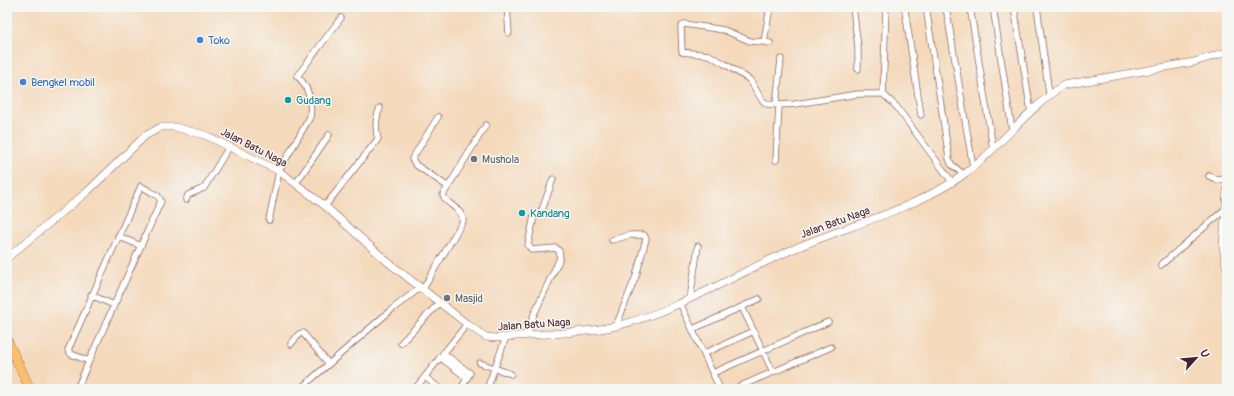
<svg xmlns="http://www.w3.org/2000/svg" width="1234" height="396" viewBox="0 0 1234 396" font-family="Pangolin,sans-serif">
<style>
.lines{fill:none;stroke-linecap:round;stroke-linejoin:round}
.minor-casing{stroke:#86605d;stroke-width:7}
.tertiary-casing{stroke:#86605d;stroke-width:8}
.trunk-casing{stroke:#86605d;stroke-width:10}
.minor{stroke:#fff;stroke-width:5.5}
.tertiary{stroke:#fff;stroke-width:7}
.trunk{stroke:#f9bf6d;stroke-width:9}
.shop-dot{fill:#3f7fe0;stroke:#f6f6f2;stroke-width:1.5}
.culture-dot{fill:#0f9aa8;stroke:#f6f6f2;stroke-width:1.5}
.worship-dot{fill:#6b7280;stroke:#f6f6f2;stroke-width:1.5}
.labels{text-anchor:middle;stroke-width:3;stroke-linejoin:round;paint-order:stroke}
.shop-label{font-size:11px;fill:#366cbe;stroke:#f6f6f2;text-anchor:start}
.culture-label{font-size:11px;fill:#0d838f;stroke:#f6f6f2;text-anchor:start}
.street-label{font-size:11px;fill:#4a1f2b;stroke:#f6f6f2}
.worship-label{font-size:11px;fill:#5b616d;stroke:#f6f6f2;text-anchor:start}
</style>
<rect width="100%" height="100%" fill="#f6f6f2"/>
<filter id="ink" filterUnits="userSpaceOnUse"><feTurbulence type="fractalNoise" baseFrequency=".025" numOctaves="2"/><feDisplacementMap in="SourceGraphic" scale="8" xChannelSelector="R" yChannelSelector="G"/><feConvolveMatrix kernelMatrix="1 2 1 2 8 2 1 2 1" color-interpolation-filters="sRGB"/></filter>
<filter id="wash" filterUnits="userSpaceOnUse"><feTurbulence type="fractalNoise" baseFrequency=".012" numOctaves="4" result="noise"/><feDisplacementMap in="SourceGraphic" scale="16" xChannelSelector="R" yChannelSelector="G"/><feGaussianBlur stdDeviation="0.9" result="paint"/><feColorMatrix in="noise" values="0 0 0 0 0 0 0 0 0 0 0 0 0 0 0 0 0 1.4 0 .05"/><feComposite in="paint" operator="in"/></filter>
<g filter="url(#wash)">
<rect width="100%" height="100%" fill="#f4d9bb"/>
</g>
<g filter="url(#ink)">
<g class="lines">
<defs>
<path id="minor" d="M 507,7 L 509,33
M 770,7 L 764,42 L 750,41 L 724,30 L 684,24 L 681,27 L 682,52 L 709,55 L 725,64 L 750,80 L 762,100 L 767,104 L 779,105 L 795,104 L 858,94 L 883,94 L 896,106 L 952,182
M 853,7 L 858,47 L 858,69
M 907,7 L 905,10 L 921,115
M 926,7 L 949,158 L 951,164 L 963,174
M 946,7 L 973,167
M 970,7 L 993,149
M 993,7 L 1012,130
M 1014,7 L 1031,112
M 1037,7 L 1049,94
M 764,42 L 770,43
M 883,94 L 886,7
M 776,105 L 781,59
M 438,117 L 412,159 L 416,165 L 447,186
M 776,160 L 779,105
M 1209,176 L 1218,180 L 1227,179
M 296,183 L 329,135
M 186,200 L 188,195 L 204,188 L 229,147
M 325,206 L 378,139 C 375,128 375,119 380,108
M 269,220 L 279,171 L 310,117 C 312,103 309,86 297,76 L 298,75 L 341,18
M 118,236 L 141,246
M 612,240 L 630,235 L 644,235 L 646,239 L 636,276 L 616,326
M 1161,265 L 1224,210
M 423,289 L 463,221 C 462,207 447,206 443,195 L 486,125
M 91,295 L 114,305
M 690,299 L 698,246
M 680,303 L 720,389
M 742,307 L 773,372
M 693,329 L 759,299
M 527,335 L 534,314 L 560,258 L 559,251 L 556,248 L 532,250 L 528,245 L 534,216 L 542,210 L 553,179
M 401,343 L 440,302
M 291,344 L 299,334 L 303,333 L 328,363
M 443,353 L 470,373 L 461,389
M 705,353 L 754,331
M 440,357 L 467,378
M 480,363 L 511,374
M 713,373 L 828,322
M 425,377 L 440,389
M 77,389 L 89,361 L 71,354 L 68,350 L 141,186 L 158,196 L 161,201 L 89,361
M 300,389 L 391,310 L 421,287
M 415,389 L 467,324
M 487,389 L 506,337
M 734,389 L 831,347"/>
<path id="tertiary" d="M 7,258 L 88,191 L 145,136 L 161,127 L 175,127 L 205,135 L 279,171 L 325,206 L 389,263 L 467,324 L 486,337 L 496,338 C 536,333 577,335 616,326 C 677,311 732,276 789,251 C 843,227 900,214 951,183 C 994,157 1022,112 1064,85 L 1194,62 L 1227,52
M 1226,265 L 1223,246 L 1227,190"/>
<path id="trunk" d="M 7,340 L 30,389"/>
</defs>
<!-- minor casing -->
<use href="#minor" class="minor-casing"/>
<!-- tertiary casing -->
<use href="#tertiary" class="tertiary-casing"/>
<!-- trunk casing -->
<use href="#trunk" class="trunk-casing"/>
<!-- minor -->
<use href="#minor" class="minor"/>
<!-- tertiary -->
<use href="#tertiary" class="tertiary"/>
<!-- trunk -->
<use href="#trunk" class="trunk"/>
</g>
</g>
<!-- markers -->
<g class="shop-dot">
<circle cx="200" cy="40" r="4"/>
<circle cx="23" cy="82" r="4"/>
</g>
<g class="culture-dot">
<circle cx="288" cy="100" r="4"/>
<circle cx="522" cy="213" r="4"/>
</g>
<g class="worship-dot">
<circle cx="474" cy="159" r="4"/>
<circle cx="447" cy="298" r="4"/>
</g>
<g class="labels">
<!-- shop labels -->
<g class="shop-label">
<text x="208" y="44">Toko</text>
<text x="31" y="86">Bengkel mobil</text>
</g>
<!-- culture labels -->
<g class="culture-label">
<text x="296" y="104">Gudang</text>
<text x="530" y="217">Kandang</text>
</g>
<!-- street labels -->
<g class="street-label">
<text transform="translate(254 147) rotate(27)" y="4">Jalan Batu Naga</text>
<text transform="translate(835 222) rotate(-20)" y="4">Jalan Batu Naga</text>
<text transform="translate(534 324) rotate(-4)" y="4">Jalan Batu Naga</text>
</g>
<!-- worship labels -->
<g class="worship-label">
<text x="482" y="163">Mushola</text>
<text x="455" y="302">Masjid</text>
</g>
</g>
<!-- margin -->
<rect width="1234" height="396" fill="none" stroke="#f6f6f2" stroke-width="24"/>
<!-- north arrow -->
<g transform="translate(1196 358) rotate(63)" stroke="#f6f6f2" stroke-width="3" paint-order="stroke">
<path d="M0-3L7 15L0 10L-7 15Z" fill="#4a1f2b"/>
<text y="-6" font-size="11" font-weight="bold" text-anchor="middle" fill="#4a1f2b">U</text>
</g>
</svg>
